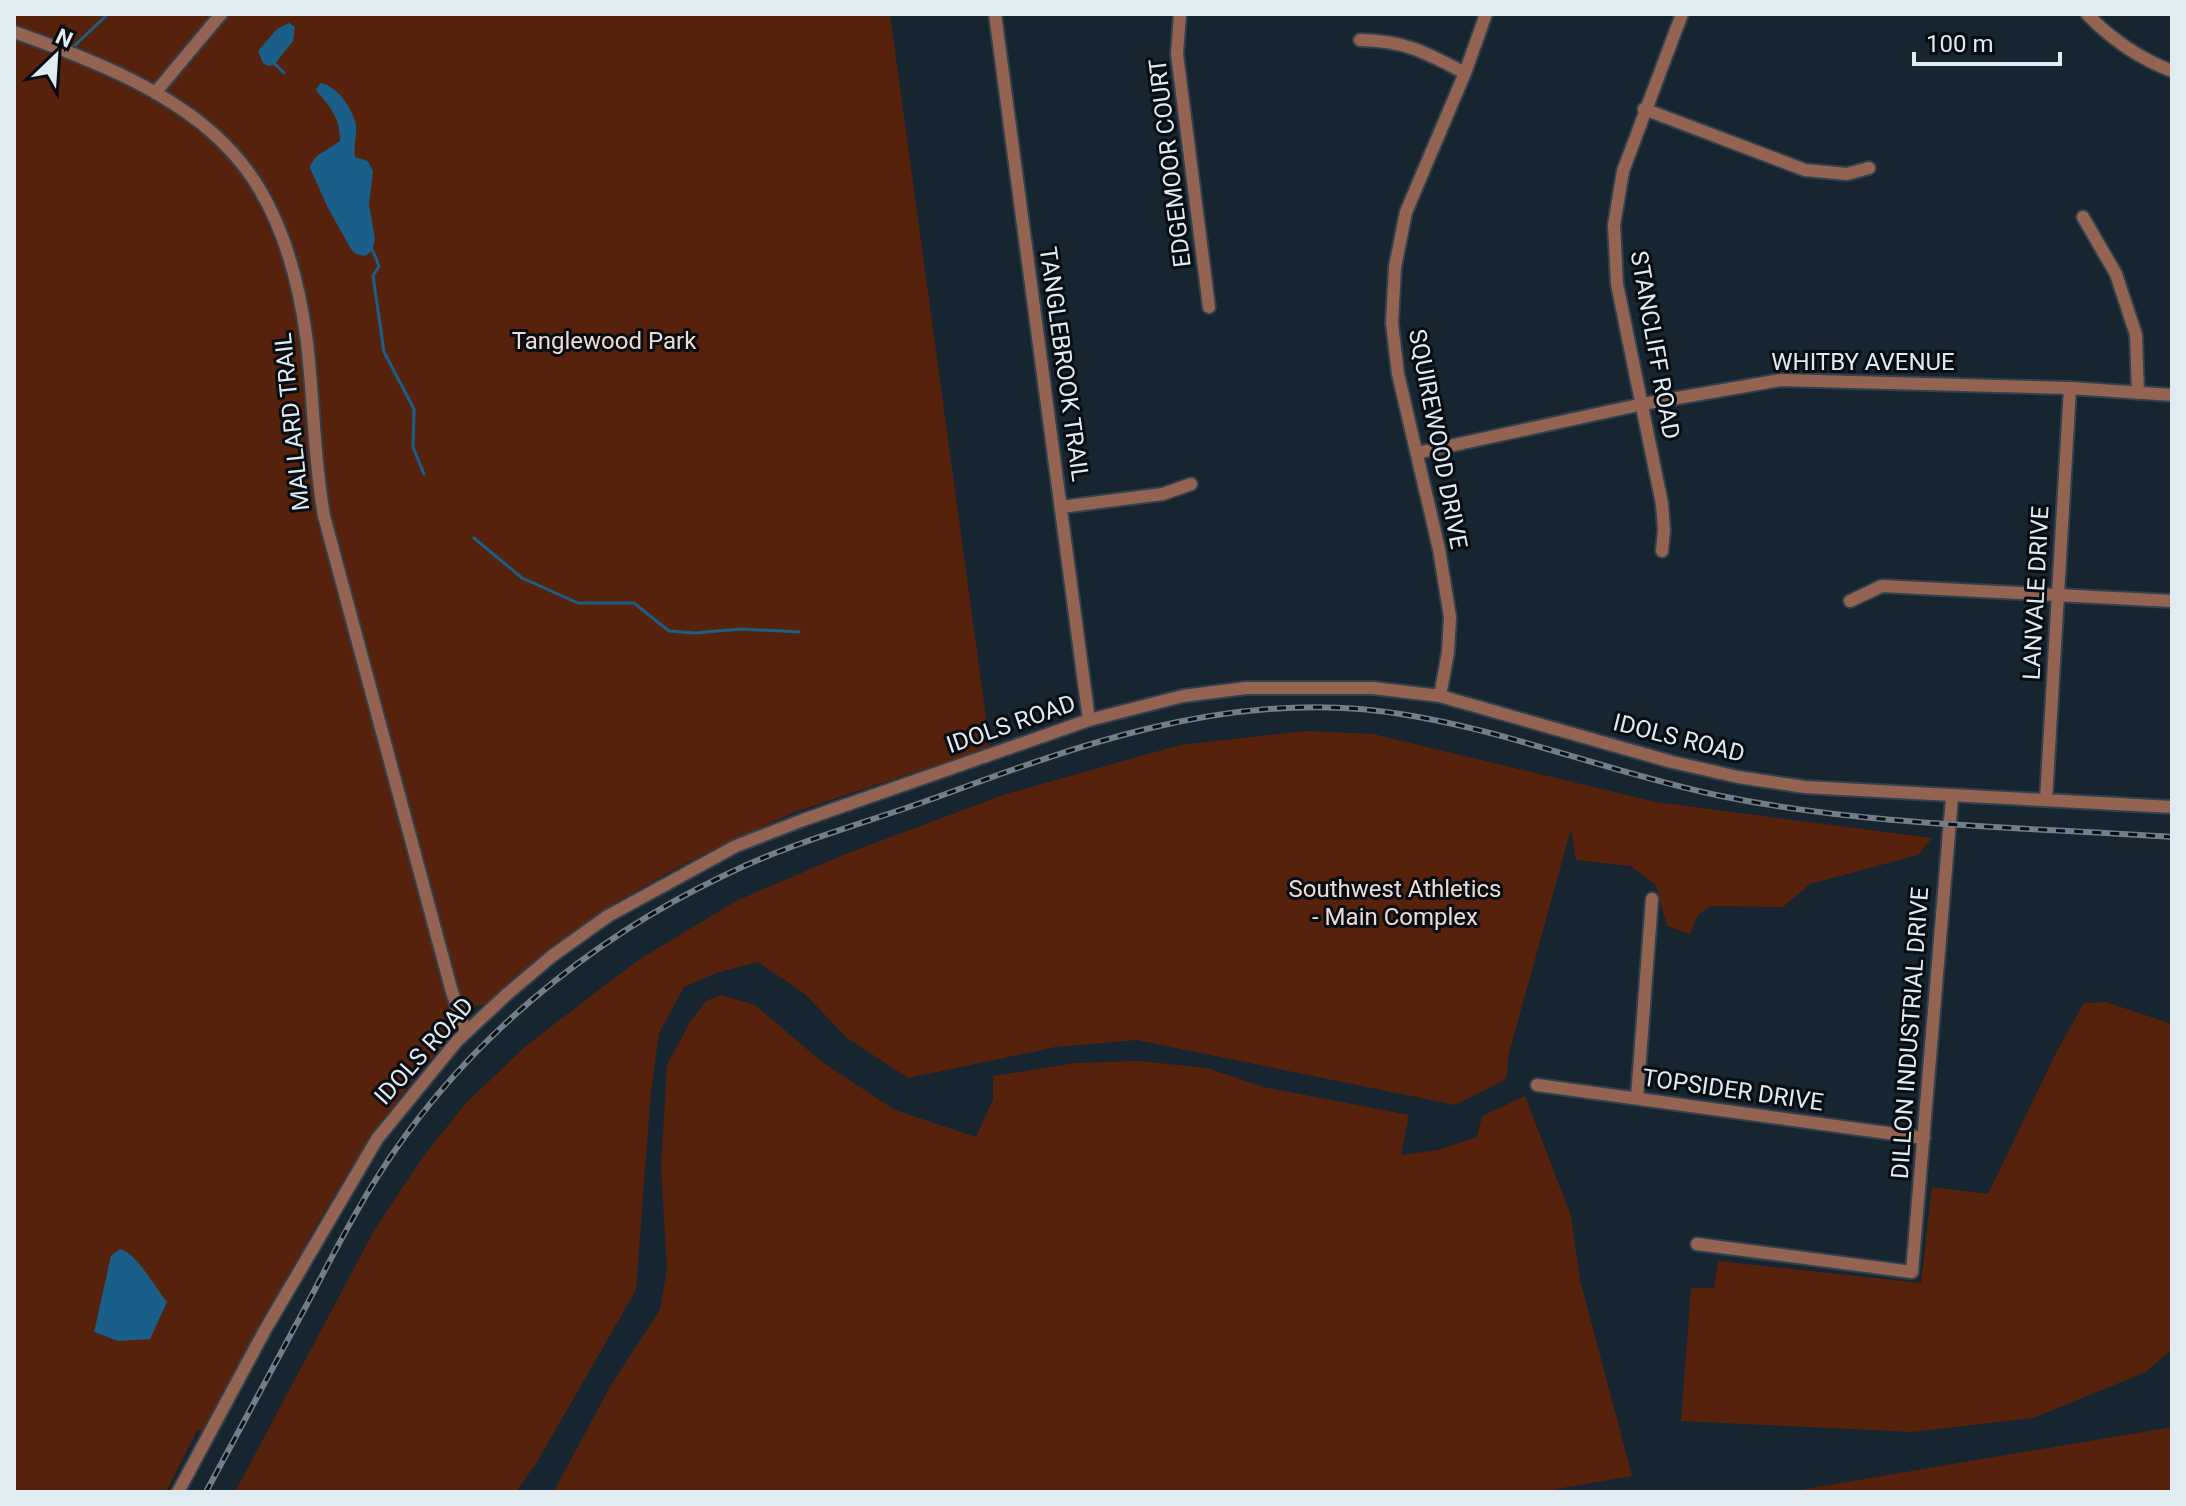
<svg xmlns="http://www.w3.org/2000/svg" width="2186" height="1506" viewBox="0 0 2186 1506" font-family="Roboto,sans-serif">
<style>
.green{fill:#57220c;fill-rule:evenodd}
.water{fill:#195f89}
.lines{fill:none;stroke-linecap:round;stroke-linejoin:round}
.stream{stroke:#195f89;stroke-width:3}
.minor-casing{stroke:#32414b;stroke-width:16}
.minor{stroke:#956351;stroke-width:12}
.rail-casing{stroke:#727f88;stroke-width:6}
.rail{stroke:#070d12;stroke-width:3;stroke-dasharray:9;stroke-linecap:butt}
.labels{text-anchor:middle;stroke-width:6;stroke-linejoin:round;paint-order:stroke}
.street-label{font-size:24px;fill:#e1ebf2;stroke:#070d12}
.park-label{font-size:24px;fill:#f0dbd4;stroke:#070d12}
</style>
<rect width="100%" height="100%" fill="#162530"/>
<!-- green -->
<path class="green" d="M 14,14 L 890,14 L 990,747 L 792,813 L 686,863 L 622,899 L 523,971 L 488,1004 L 475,1006 L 455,1026 L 450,1038 L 412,1081 L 364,1147 L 313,1231 L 204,1434 L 198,1429 L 166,1492 L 14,1492 ZM 138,1263 L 146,1275 L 133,1339 L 118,1341 L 94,1332 L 105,1286 Z
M 1306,731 L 1373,734 L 1656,802 L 1932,838 L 1918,855 L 1810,884 L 1783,907 L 1710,906 L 1698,915 L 1690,934 L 1667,926 L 1656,885 L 1631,866 L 1576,860 L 1571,829 L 1509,1053 L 1506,1079 L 1455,1105 L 1137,1040 L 1056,1047 L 908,1078 L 847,1038 L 805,994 L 758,962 L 716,973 L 684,987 L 659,1033 L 651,1091 L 636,1290 L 537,1462 L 516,1492 L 235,1492 L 375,1229 L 422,1158 L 465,1104 L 527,1045 L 637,961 L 736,901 L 848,853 L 1006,794 L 1180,745 Z
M 721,995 L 755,1005 L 822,1062 L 895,1110 L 976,1137 L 993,1099 L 993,1076 L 1076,1063 L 1139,1061 L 1207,1068 L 1263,1087 L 1409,1115 L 1401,1155 L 1438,1150 L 1477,1137 L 1482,1116 L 1525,1096 L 1571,1216 L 1580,1280 L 1632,1476 L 1539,1492 L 554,1491 L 611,1385 L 660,1310 L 667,1269 L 661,1168 L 667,1065 L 690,1022 L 706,1001 Z
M 2106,1002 L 2172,1024 L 2172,1349 L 2146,1372 L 2033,1418 L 1912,1432 L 1681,1421 L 1691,1288 L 1714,1288 L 1718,1261 L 1921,1283 L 1932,1187 L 1988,1194 L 2057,1051 L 2084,1003 Z
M 2172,1427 L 2172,1492 L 1787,1492 Z"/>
<!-- water -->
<path class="water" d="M 289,23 L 295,27 L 293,41 L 274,65 L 268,66 L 263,63 L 258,51 L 277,29 Z
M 320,83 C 337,85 353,109 356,125 C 357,137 353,146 355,157 L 368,161 L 373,171 L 369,204 L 375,239 L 372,251 L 365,256 L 356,254 L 351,249 L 328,208 L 310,168 L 310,165 L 317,156 L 340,141 C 340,117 330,107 316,90 Z
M 120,1249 C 136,1252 156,1289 167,1302 L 150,1339 L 118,1341 L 94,1332 L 111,1256 Z"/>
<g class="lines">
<!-- stream -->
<path class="stream" d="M 72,48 L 108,14
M 272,61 L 284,73
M 372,249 L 379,266 L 373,276 L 384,352 L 414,409 L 413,447 L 424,474
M 474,538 L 522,578 L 578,603 L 634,603 L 669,631 L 695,633 L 741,629 L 799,632"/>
<defs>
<path id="minor" d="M 995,14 L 1089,720
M 1180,14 L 1177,54 L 1209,307
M 2087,14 C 2112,40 2138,58 2172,71
M 14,32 C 88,58 177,92 231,151 C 276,199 297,271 306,335 C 314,395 313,455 324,516 L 452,992 L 466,1032
M 1360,40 C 1406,41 1425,52 1465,73
M 155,93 L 221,14
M 1644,109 L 1805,170 L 1847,174 L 1869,168
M 2083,217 L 2116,274 L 2136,335 L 2138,393
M 1417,453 L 1643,404 L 1781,380 L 2070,388 L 2172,395
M 1061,507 L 1163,494 L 1191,484
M 1662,551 L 1664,530 L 1662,504 L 1617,284 L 1614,225 L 1623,171 L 1682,14
M 1850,601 L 1882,586 L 2172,601
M 1440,696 L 1448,652 L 1450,617 L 1439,549 L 1398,374 L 1392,323 L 1395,267 L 1406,212 L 1465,73 L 1486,14
M 2046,800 L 2070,388
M 1537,1085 L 1924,1138
M 1637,1098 L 1652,899
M 1697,1244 L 1912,1272 L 1952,797
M 178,1492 L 265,1330 L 377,1139 L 457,1041 L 506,995 L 552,956 L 608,916 L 736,846 L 803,820 L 1089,720 L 1183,696 L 1246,688 L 1373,688 L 1440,696 L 1672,762 L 1738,777 L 1805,787 L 2172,807"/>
</defs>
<!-- minor casing -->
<use href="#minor" class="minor-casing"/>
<!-- minor -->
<use href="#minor" class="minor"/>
<defs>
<path id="rail" d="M 206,1492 C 239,1431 272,1369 305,1308 C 329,1263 351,1218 378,1176 C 461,1045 586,941 725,875 C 794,841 870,822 943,795 C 1078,745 1214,697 1360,709 C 1484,720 1600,771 1721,796 C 1867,826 2023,827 2172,837"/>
</defs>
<!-- rail casing -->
<use href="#rail" class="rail-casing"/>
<!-- rail -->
<use href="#rail" class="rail"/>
</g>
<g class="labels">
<!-- street labels -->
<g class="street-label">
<text transform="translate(1170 163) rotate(-97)" y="8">EDGEMOOR COURT</text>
<text transform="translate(1655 345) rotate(80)" y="8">STANCLIFF ROAD</text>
<text x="1863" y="370">WHITBY AVENUE</text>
<text transform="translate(1064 364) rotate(82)" y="8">TANGLEBROOK TRAIL</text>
<text transform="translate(292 422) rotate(-96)" y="8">MALLARD TRAIL</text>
<text transform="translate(1438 439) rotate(79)" y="8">SQUIREWOOD DRIVE</text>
<text transform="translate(2036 593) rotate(-87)" y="8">LANVALE DRIVE</text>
<text transform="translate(1011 724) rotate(-19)" y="8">IDOLS ROAD</text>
<text transform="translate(1679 738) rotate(14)" y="8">IDOLS ROAD</text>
<text transform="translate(1910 1033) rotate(-86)" y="8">DILLON INDUSTRIAL DRIVE</text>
<text transform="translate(424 1051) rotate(-48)" y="8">IDOLS ROAD</text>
<text transform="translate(1733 1090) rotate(8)" y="8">TOPSIDER DRIVE</text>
</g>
<!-- park labels -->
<g class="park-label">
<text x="604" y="349">Tanglewood Park</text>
<text x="1395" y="897">Southwest Athletics<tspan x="1395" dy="28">- Main Complex</tspan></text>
</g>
</g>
<!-- border -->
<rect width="2186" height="1506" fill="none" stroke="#e1ebf2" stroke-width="32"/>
<!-- north arrow -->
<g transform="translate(56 56) rotate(25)" stroke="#070d12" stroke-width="6" paint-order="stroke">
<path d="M0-6L14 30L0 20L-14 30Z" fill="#e1ebf2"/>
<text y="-12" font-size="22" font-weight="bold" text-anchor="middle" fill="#e1ebf2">N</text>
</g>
<!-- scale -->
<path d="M1914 52v12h146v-12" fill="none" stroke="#e1ebf2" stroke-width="4"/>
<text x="1926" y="52" font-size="24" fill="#e1ebf2" stroke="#070d12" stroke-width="6" paint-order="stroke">100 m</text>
</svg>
